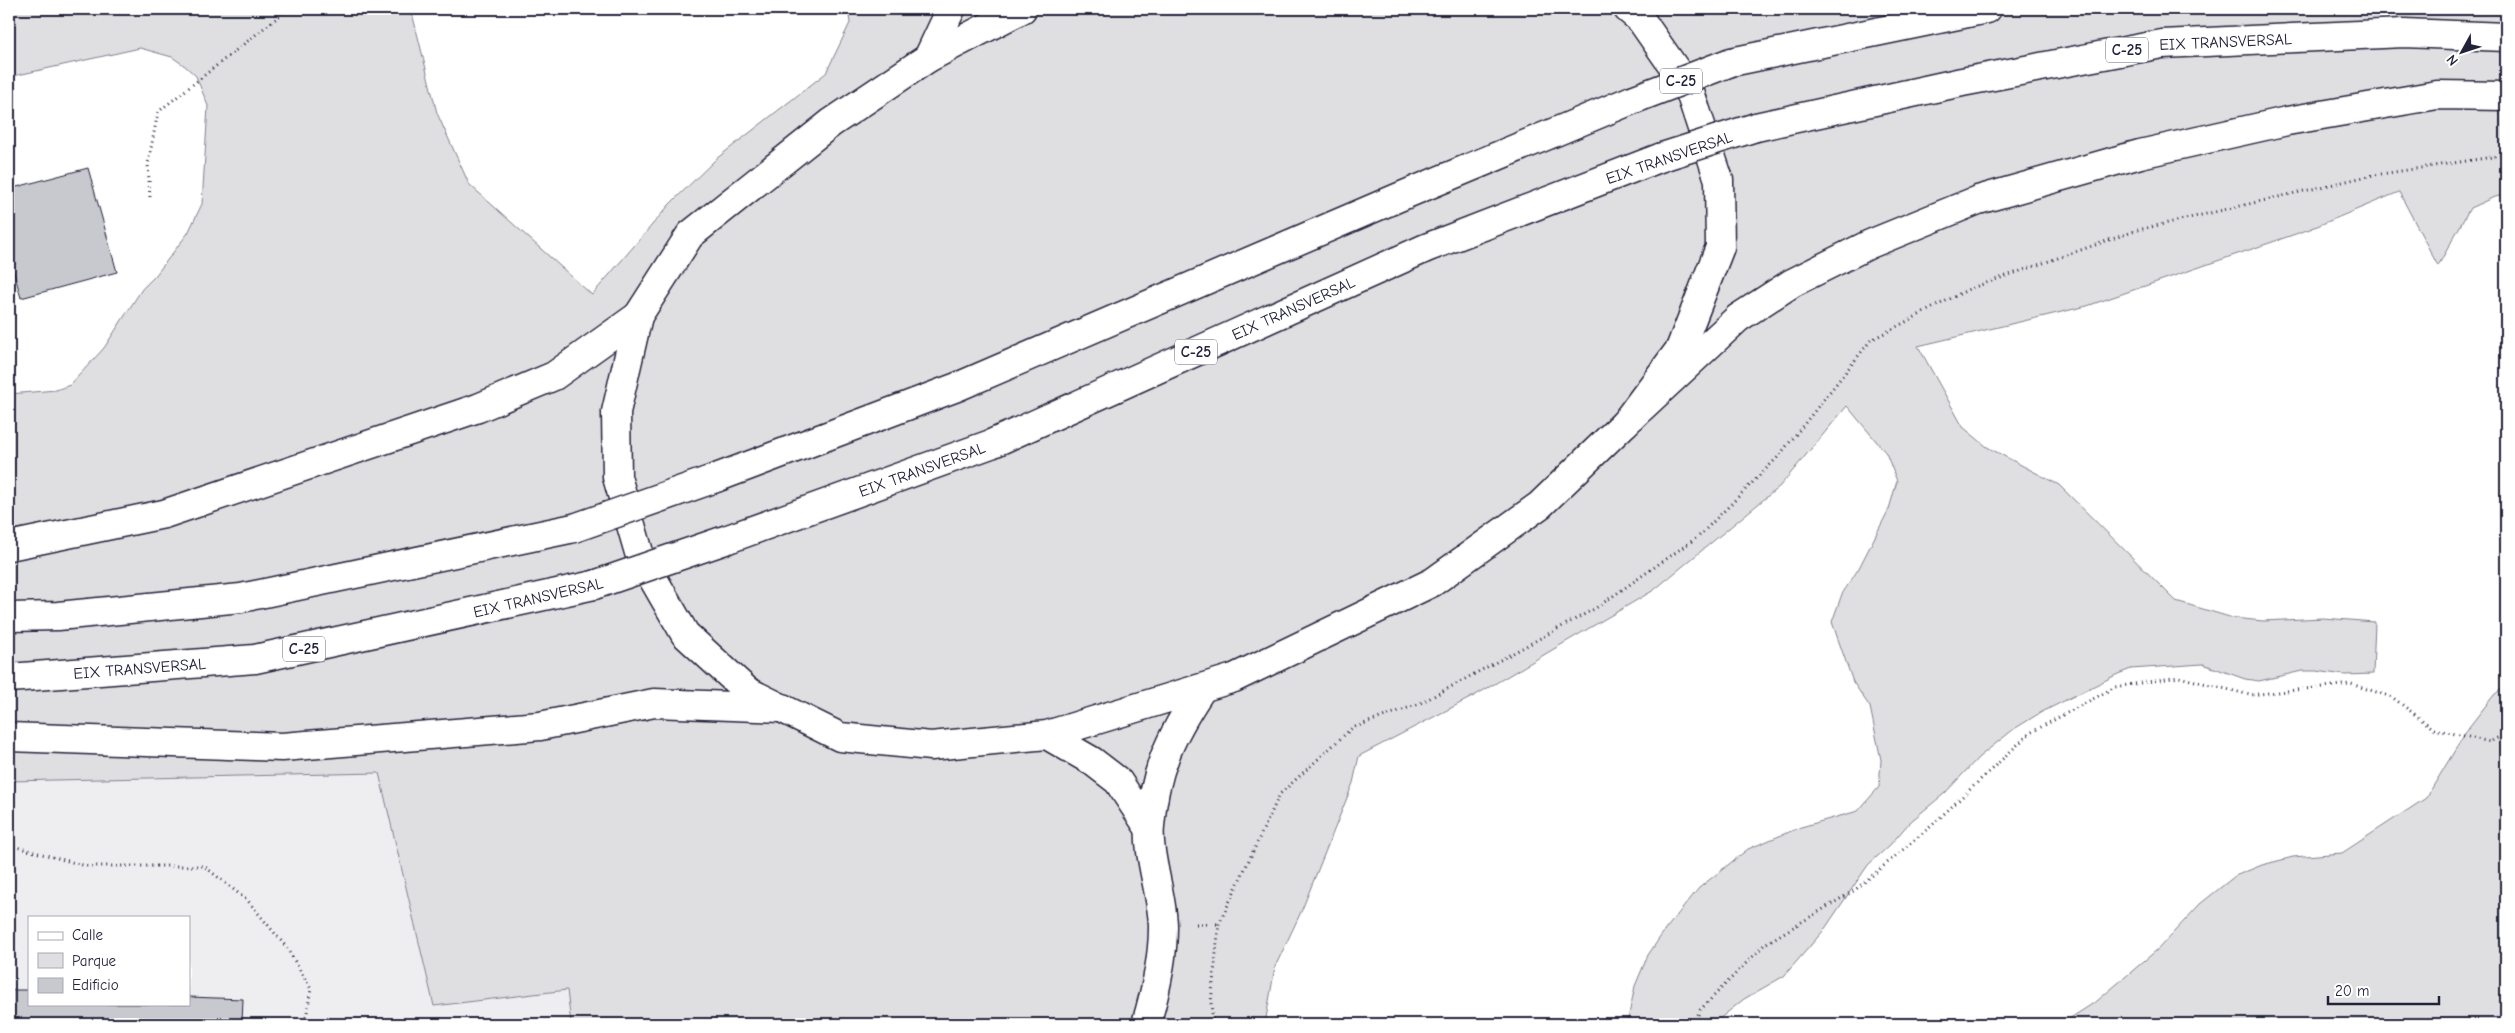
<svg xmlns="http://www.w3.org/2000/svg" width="2515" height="1033" viewBox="0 0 2515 1033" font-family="'Comic Neue',sans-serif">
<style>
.built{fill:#eeeef1;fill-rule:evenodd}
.green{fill:#dfdfe2;stroke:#80808e}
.building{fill:#c8c8cf;stroke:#22223b}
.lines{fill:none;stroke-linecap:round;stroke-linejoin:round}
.street-casing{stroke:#22223b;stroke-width:31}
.secondary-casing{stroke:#22223b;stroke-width:31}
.highway-casing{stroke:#22223b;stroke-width:31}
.path{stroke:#22223b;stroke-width:3;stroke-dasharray:1 4;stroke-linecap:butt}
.street{stroke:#fff;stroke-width:28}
.secondary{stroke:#fff;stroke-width:28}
.highway{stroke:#fff;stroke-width:28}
.highway-bridge-casing{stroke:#22223b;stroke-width:31;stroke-linecap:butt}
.highway-bridge{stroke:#fff;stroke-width:28}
.labels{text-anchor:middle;stroke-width:4.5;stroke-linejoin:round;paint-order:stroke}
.shield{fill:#fff;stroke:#646476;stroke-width:1}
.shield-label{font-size:15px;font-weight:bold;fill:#22223b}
.street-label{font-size:16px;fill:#22223b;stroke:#fff}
</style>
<rect width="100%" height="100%" fill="#fff"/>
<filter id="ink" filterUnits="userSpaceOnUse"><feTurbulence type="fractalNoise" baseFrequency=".02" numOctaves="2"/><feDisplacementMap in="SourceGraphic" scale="10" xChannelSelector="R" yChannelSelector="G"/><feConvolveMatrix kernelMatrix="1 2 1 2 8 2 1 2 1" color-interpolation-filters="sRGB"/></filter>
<g filter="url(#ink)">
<!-- built -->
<path class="built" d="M 379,773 L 434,1006 L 567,990 L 571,1024 L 9,1024 L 9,781 ZM 29,917 L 189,917 L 189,1004 L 29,1004 Z"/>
<!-- green -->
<path class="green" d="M 9,9 L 411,9 L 437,113 L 469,184 L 592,295 L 670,204 L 716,159 L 826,73 L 850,23 L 848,9 L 2506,9 L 2506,194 L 2492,198 L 2470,208 L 2438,266 L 2399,192 L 2310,229 L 2087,306 L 1918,346 L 1963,427 L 1987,447 L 2059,485 L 2176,601 L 2233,618 L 2263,621 L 2323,618 L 2375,622 L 2373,674 L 2345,675 L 2316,671 L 2302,671 L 2259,681 L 2245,679 L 2203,664 L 2131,669 L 2118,674 L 2040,713 L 2014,729 L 1979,757 L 1945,793 L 1910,822 L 1890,845 L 1868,865 L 1824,930 L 1784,976 L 1744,999 L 1713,1024 L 1627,1024 L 1635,986 L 1648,955 L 1665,930 L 1699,888 L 1748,849 L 1801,827 L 1858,811 L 1879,787 L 1881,760 L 1870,707 L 1853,682 L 1832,622 L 1842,594 L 1859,568 L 1889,509 L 1897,481 L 1886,453 L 1847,406 L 1780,486 L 1654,590 L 1474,696 L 1359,756 L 1353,783 L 1301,912 L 1275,967 L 1265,1024 L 571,1024 L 567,990 L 434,1006 L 379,773 L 9,781 L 9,394 L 56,390 L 70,385 L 104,348 L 142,289 L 155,276 L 188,233 L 202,204 L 208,106 L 196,76 L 185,66 L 172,57 L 140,48 L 9,77 Z
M 2506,685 L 2506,1024 L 2061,1024 L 2097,1001 L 2158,949 L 2200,904 L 2235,876 L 2262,865 L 2293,857 L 2342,853 L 2426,798 L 2469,727 L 2494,695 Z"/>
<!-- building -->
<path class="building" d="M 88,168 L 117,272 L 21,298 L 9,254 L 9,189 Z
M 9,990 L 29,990 L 29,1004 L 189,1004 L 189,997 L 243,999 L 242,1024 L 9,1024 Z"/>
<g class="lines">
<defs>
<path id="street" d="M 928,58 L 951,9"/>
<path id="secondary" d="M 1022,9 L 928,58 L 831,123 L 690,235 L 638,316 L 616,412 L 617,477 L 640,556 L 685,634 L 747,691 L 840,737 L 931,746 L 1047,735 L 1234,678 L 1433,582 L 1540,505 L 1625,423 L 1680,349 L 1720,247 L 1719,180 L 1689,89 L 1641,20 L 1628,9
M 1047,735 L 1092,761 L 1118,781 L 1149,828
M 1146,1024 C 1155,994 1163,960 1163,927 C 1163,897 1147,855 1150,826 C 1154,771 1171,735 1201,690"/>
<g id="highway">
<path d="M 1731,62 L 1987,9"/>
<path id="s1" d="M 1756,127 L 1962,82 L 2162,44 L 2404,33 L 2506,37"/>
<path d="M 1625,423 L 1738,318 L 1792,283 L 1870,244 L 1978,200 L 2140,154 L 2287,121 L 2437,95 L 2506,96"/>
<path d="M 716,478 L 957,387 L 1397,198 L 1632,100"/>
<path id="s2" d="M 728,539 L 991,444 L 1426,248 L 1662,157"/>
<path d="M 9,546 L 164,514 L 478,408 L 554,376 L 638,316"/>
<path d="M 9,617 L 58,616 L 241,598 L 574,528"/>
<path id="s3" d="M 9,678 L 255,659 L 594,585"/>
<path d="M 9,737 L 282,747 L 540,726 L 654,703 L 782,708"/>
</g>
</defs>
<!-- street casing -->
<use href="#street" class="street-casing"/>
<!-- secondary casing -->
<use href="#secondary" class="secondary-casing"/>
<!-- highway casing -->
<use href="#highway" class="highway-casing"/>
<!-- path -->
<path class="path" d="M 150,197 L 148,164 L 158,112 L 288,9
M 9,845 L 86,866 L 204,866 L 248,901 L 287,948 L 311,989 L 305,1024
M 1196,924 L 1219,924
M 1213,1024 L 1211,1003 L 1219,924 L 1280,794 L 1352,728 L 1419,704 L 1596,608 L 1699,536 L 1778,457 L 1871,340 L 1969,289 L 2138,230 L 2368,176 L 2506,155
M 1694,1024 L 1700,1010 L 1765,944 L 1855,890 L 1930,827 L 2030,733 L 2115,687 L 2179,677 L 2250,695 L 2351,684 L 2392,697 L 2434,729 L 2490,742 L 2506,733"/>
<!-- street -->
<use href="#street" class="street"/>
<!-- secondary -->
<use href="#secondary" class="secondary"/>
<!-- highway -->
<use href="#highway" class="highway"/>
<defs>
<path id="highway-bridge" d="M 1632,100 L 1731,62
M 1662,157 L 1756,127
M 574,528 L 716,478
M 594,585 L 728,539"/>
</defs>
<!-- highway-bridge casing -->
<use href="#highway-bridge" class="highway-bridge-casing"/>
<!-- highway-bridge -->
<use href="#highway-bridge" class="highway-bridge"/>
</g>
</g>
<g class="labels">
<!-- shield labels -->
<g class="shield">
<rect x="2106" y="37.5" width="42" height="25" rx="4"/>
<rect x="1660" y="68.5" width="42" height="25" rx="4"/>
<rect x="1175" y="339.5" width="42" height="25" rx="4"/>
<rect x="283" y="636.5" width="42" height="25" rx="4"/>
</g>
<g class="shield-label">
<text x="2127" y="55">C-25</text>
<text x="1681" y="86">C-25</text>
<text x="1196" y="357">C-25</text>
<text x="304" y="654">C-25</text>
</g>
<!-- street labels -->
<g class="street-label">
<text dy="6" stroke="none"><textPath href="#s1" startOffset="478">EIX TRANSVERSAL</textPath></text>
<text transform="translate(1669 157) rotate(-19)" y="6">EIX TRANSVERSAL</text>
<text dy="6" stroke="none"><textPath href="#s2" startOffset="611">EIX TRANSVERSAL</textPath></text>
<text dy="6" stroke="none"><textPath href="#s2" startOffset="206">EIX TRANSVERSAL</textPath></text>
<text transform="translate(538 597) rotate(-13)" y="6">EIX TRANSVERSAL</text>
<text dy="6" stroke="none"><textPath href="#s3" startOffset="131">EIX TRANSVERSAL</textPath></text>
</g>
</g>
<!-- margin -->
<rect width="2515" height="1033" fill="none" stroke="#fff" stroke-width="30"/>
<rect x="15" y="15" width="2485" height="1003" fill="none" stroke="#22223b" stroke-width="2" filter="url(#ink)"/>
<!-- legend -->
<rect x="28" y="916" width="162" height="90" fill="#ffffff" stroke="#a7a7b1"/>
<rect x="38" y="932" width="25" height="8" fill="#ffffff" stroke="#a7a7b1"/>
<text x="72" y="940" font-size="15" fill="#22223b">Calle</text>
<rect x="38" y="953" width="25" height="15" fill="#dfdfe2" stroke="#a7a7b1"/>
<text x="72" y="966" font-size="15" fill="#22223b">Parque</text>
<rect x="38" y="978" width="25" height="15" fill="#c8c8cf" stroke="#a7a7b1"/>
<text x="72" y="990" font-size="15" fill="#22223b">Edificio</text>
<!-- north arrow -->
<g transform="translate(2462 52) rotate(230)" stroke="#ffffff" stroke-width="4" paint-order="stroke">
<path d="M0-4L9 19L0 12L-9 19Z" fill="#22223b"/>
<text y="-8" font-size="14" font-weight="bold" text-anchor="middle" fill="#22223b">N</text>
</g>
<!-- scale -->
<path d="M2328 996v8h111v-8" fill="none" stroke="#22223b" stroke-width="2.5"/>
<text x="2335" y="996" font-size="15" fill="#22223b" stroke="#ffffff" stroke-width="4" paint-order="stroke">20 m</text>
</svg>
